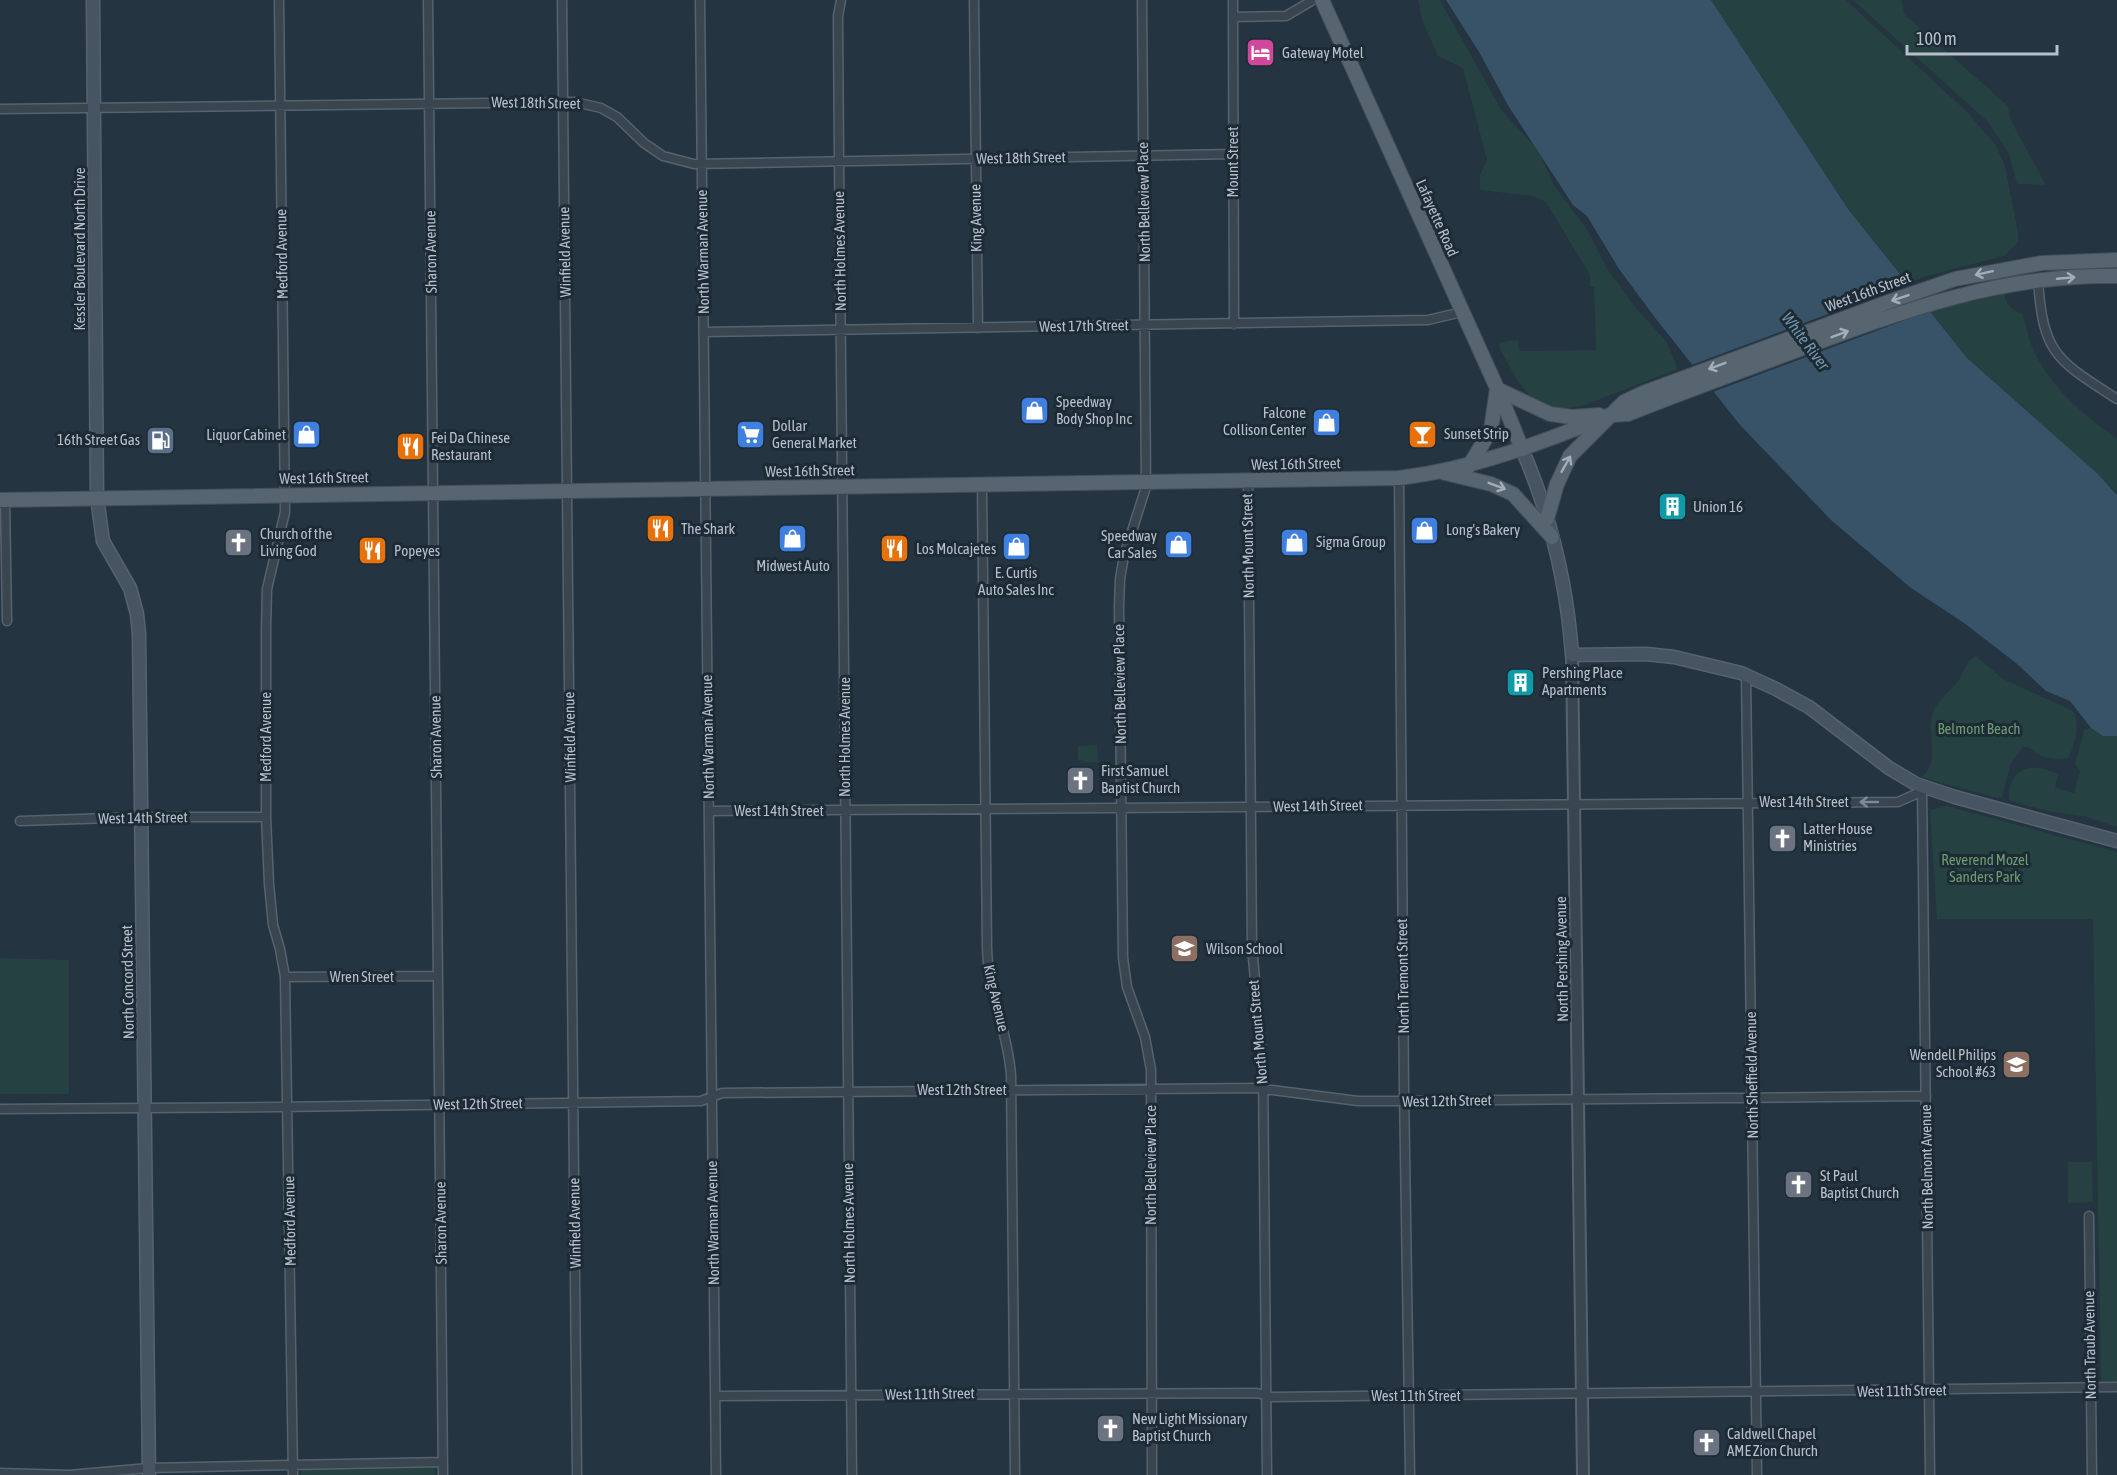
<svg xmlns="http://www.w3.org/2000/svg" width="2117" height="1475" viewBox="0 0 2117 1475" font-family="'Asap Condensed',sans-serif">
<style>
.green{fill:#264141}
.water{fill:#385368}
.pier{fill:#243440}
.lines{fill:none;stroke-linecap:round;stroke-linejoin:round}
.minor-casing{stroke:#56636e;stroke-width:11}
.tertiary-casing{stroke:#56636e;stroke-width:14}
.secondary-casing{stroke:#56636e;stroke-width:15}
.primary-casing{stroke:#424f59;stroke-width:16}
.minor{stroke:#394650;stroke-width:8}
.tertiary{stroke:#394650;stroke-width:10}
.secondary{stroke:#475563;stroke-width:12}
.primary{stroke:#576570;stroke-width:14}
.oneway{stroke:#a2aeb9}
.oneway2{stroke:#7d8994}
.labels{text-anchor:middle;stroke-width:6;stroke-linejoin:round;paint-order:stroke}
.poi-label{font-size:15px;fill:#b5c0cb;stroke:#1d2b35;text-anchor:start}
.street-label{font-size:15px;fill:#b5c0cb;stroke:#1d2b35}
.park-label{font-size:15px;fill:#6c9c70;stroke:#1d2b35}
.water-label{font-size:16px;font-style:italic;fill:#7496ae;stroke:#1d2b35}
</style>
<rect width="100%" height="100%" fill="#243440"/>
<!-- green -->
<path class="green" d="M 1418,0 L 1440,0 L 1502,111 L 1538,150 L 1554,185 L 1588,231 L 1606,267 L 1636,308 L 1666,341 L 1678,369 L 1585,405 C 1531,418 1520,385 1498,345 L 1507,341 L 1518,340 L 1519,351 L 1596,350 L 1594,287 L 1590,287 L 1590,275 L 1546,202 L 1533,196 L 1480,190 L 1480,175 L 1487,160 L 1463,68 L 1438,56 L 1422,20 Z
M 1711,0 L 1846,0 L 1966,111 L 1995,144 L 2005,166 L 2018,233 L 2018,242 L 2004,256 L 1923,277 L 1908,284 L 1848,209 Z
M 1853,0 L 1902,0 L 1904,14 L 2008,106 L 2010,119 L 2046,185 L 2017,184 L 2009,154 L 1988,122 Z
M 2005,294 C 2004,303 2013,311 2022,313 C 2026,323 2027,334 2031,344 C 2048,386 2082,413 2117,439 L 2117,493 L 2098,474 L 1967,358 L 1929,311 Z
M 1976,656 L 2003,679 L 2073,711 C 2081,723 2075,746 2068,758 C 2058,760 2047,759 2037,754 C 2031,750 2031,747 2023,747 L 2011,763 L 2002,797 L 1997,798 L 1921,777 C 1941,763 1927,735 1932,715 C 1936,700 1952,691 1960,678 C 1965,669 1967,660 1976,656 Z
M 2091,728 L 2103,736 L 2117,736 L 2117,827 L 2084,816 L 2051,812 L 2010,801 C 2008,795 2009,792 2010,786 C 2016,763 2040,765 2058,774 L 2055,788 L 2074,793 L 2080,770 L 2075,765 L 2084,730 Z
M 1097,745 L 1098,762 L 1084,762 L 1083,760 L 1078,760 L 1078,746 Z
M 1947,806 L 2117,852 L 2117,1382 L 2101,1382 L 2093,919 L 1937,919 L 1930,810 Z
M 0,958 L 69,960 L 69,1094 L 0,1094 Z
M 2068,1162 L 2092,1162 L 2093,1202 L 2068,1203 Z
M 435,1468 L 435,1475 L 301,1475 L 301,1470 Z"/>
<!-- water -->
<path class="water" d="M 1446,0 L 1711,0 L 1848,209 L 1967,358 L 2098,474 L 2117,495 L 2117,736 L 2103,736 L 2091,728 L 2070,701 L 2046,691 L 2016,663 L 1964,623 L 1911,588 L 1831,520 L 1740,425 L 1656,319 L 1619,269 L 1587,216 L 1573,205 L 1509,107 L 1479,52 Z"/>
<!-- pier -->
<path class="pier" d="M 1911,283 L 1932,310 L 1710,393 L 1689,366 Z"/>
<g class="lines">
<defs>
<path id="minor" d="M 279,0 L 285,512 L 267,589 L 266,630 L 266,817 L 269,884 L 273,925 L 280,949 L 285,977 L 293,1475
M 428,0 L 443,1475
M 562,0 L 577,1475
M 700,0 L 716,1475
M 841,0 L 838,16 L 839,161 L 852,1475
M 974,0 L 978,328
M 1142,0 L 1146,487 L 1124,556 L 1120,579 L 1119,607 L 1123,958 L 1127,987 L 1145,1037 L 1151,1070 L 1152,1475
M 1233,0 L 1234,324
M 1233,17 L 1286,16 L 1313,0
M 0,109 L 575,102 L 601,108 L 617,117 L 644,143 L 663,156 L 694,164 L 1233,154
M 2038,280 C 2043,355 2057,360 2117,399
M 704,332 L 1428,320 L 1462,312
M 1399,478 L 1404,1088 L 1410,1475
M 1248,481 L 1252,947 L 1263,1068 L 1267,1475
M 982,486 L 987,948 C 988,993 1008,1031 1011,1075 L 1015,1475
M 5,500 L 7,621
M 1746,675 L 1757,1475
M 1922,786 L 1930,1475
M 709,811 L 1898,802 L 1916,794 L 1922,786
M 20,821 L 141,817 L 266,817
M 285,977 L 438,976
M 0,1109 L 278,1107 L 701,1101 L 722,1093 L 1257,1088 L 1358,1101 L 1404,1101 L 1926,1096
M 2089,1216 L 2092,1475
M 715,1396 L 1257,1393 L 1272,1397 L 2117,1387
M 0,1473 L 69,1475 L 149,1468 L 443,1462"/>
<path id="tertiary" d="M 1572,655 L 1583,1475"/>
<path id="secondary" d="M 93,0 L 97,498 L 103,541 L 130,588 L 137,614 L 139,634 L 149,1475
M 1522,449 C 1550,514 1567,584 1572,655 L 1646,654 L 1674,657 L 1741,673 L 1776,689 L 1809,707 L 1889,768 L 1916,784 L 1955,797 L 2117,841"/>
<path id="primary" d="M 1322,0 L 1501,397 L 1522,449
M 1497,389 L 1550,414 L 1572,417 L 1599,415
M 1469,466 L 1491,430 L 1497,389
M 1445,473 L 1491,484 L 1513,494 L 1552,537
M 0,500 L 1399,478 C 1473,469 1541,443 1610,415 L 1628,414 C 1683,392 1739,372 1795,351 C 1902,311 2000,274 2117,276
M 1547,519 L 1557,484 L 1570,456 L 1624,402 L 1643,393 L 1891,301 L 1955,279 L 2042,263 L 2117,260"/>
</defs>
<!-- minor casing -->
<use href="#minor" class="minor-casing"/>
<!-- tertiary casing -->
<use href="#tertiary" class="tertiary-casing"/>
<!-- secondary casing -->
<use href="#secondary" class="secondary-casing"/>
<!-- primary casing -->
<use href="#primary" class="primary-casing"/>
<!-- minor -->
<use href="#minor" class="minor"/>
<!-- tertiary -->
<use href="#tertiary" class="tertiary"/>
<!-- secondary -->
<use href="#secondary" class="secondary"/>
<!-- primary -->
<use href="#primary" class="primary"/>
</g>
<!-- one-way arrows -->
<defs><path id="oneway-shaft" d="M-6 0H5M1.5-3L5.5 0L1.5 3" fill="none" stroke-width="1.6" stroke-linecap="round" stroke-linejoin="round" transform="scale(1.5)"/></defs>
<g class="oneway">
<use href="#oneway-shaft" transform="translate(1984 273) rotate(168)"/>
<use href="#oneway-shaft" transform="translate(2066 278) rotate(-5)"/>
<use href="#oneway-shaft" transform="translate(1900 298) rotate(161)"/>
<use href="#oneway-shaft" transform="translate(1840 334) rotate(-21)"/>
<use href="#oneway-shaft" transform="translate(1717 366) rotate(159)"/>
<use href="#oneway-shaft" transform="translate(1566 464) rotate(-60)"/>
<use href="#oneway-shaft" transform="translate(1497 486) rotate(21)"/>
</g>
<use class="oneway2" href="#oneway-shaft" transform="translate(1869 802) rotate(180)"/>
<!-- icons -->
<defs>
<symbol id="hotel-square" viewBox="-11 -11 22 22"><rect x="-9" y="-9" width="18" height="18" rx="4" fill="#d1479c" stroke="#1d2b35"/><path d="M-6-4.5h1.5V1H6V5H4.5V3h-9V5H-6ZM-4 0a1.8 1.8 0 1 1 3.6 0ZM.5 0V-2.5h3Q6-2.5 6 0Z" fill="#fff"/></symbol>
<symbol id="shop-square" viewBox="-11 -11 22 22"><rect x="-9" y="-9" width="18" height="18" rx="4" fill="#3f7fe0" stroke="#1d2b35"/><path d="M-5-2.5h2.3a2.7 3.5 0 0 1 5.4 0H5L5.5 6h-11ZM-1.5-2.5h3a1.5 2.3 0 0 0-3 0Z" fill="#fff"/></symbol>
<symbol id="bar-square" viewBox="-11 -11 22 22"><rect x="-9" y="-9" width="18" height="18" rx="4" fill="#e8710a" stroke="#1d2b35"/><path d="M-6-5H6L.8 .8V4.5H3.5V6h-7V4.5H-.8V.8Z" fill="#fff"/></symbol>
<symbol id="supermarket-square" viewBox="-11 -11 22 22"><rect x="-9" y="-9" width="18" height="18" rx="4" fill="#3f7fe0" stroke="#1d2b35"/><path d="M-6-5.5h2.5l.6 2H6L4.5 2H-2.5L-4.4-4H-6ZM-1.5 3.2a1.3 1.3 0 1 0 .1 0ZM3 3.2a1.3 1.3 0 1 0 .1 0Z" fill="#fff"/></symbol>
<symbol id="fuel-square" viewBox="-11 -11 22 22"><rect x="-9" y="-9" width="18" height="18" rx="4" fill="#5c6f8a" stroke="#1d2b35"/><path d="M-5.5-6h7V0h2V4h1.3V-2.5L3-4.5l.8-.8L6-3V5H2.5V1h-1V6h-7ZM-4.2-4.7v3.2H.2V-4.7Z" fill="#fff"/></symbol>
<symbol id="restaurant-square" viewBox="-11 -11 22 22"><rect x="-9" y="-9" width="18" height="18" rx="4" fill="#e8710a" stroke="#1d2b35"/><path d="M-5-6h1v4h1v-4h1v4h1v-4h1v5L-1.5 .5V6h-2V.5L-5-1ZM5-6V6H3V1.5H1.5Q1.5-4 5-6Z" fill="#fff"/></symbol>
<symbol id="building-square" viewBox="-11 -11 22 22"><rect x="-9" y="-9" width="18" height="18" rx="4" fill="#0f9aa8" stroke="#1d2b35"/><path d="M-4-6H4V6H1V3H-1V6H-4ZM-2.5-4.3h1.7v1.8h-1.7ZM.8-4.3h1.7v1.8H.8ZM-2.5-1h1.7V.8h-1.7ZM.8-1h1.7V.8H.8Z" fill="#fff"/></symbol>
<symbol id="church-square" viewBox="-11 -11 22 22"><rect x="-9" y="-9" width="18" height="18" rx="4" fill="#6b7280" stroke="#1d2b35"/><path d="M-1.2-6h2.4v3.5h3.3v2.4h-3.3V6h-2.4V-.1h-3.3v-2.4h3.3Z" fill="#fff"/></symbol>
<symbol id="school-square" viewBox="-11 -11 22 22"><rect x="-9" y="-9" width="18" height="18" rx="4" fill="#8d6e63" stroke="#1d2b35"/><path d="M0-5L7-2L0 1L-7-2ZM-4 1L0 2.5L4 1V4Q0 6-4 4Z" fill="#fff"/></symbol>
</defs>
<g fill-rule="evenodd">
<use href="#hotel-square" x="1244" y="36" width="33" height="33"/>
<use href="#shop-square" x="1018" y="394" width="33" height="33"/>
<use href="#shop-square" x="1310" y="406" width="33" height="33"/>
<use href="#bar-square" x="1406" y="418" width="33" height="33"/>
<use href="#shop-square" x="290" y="418" width="33" height="33"/>
<use href="#supermarket-square" x="734" y="418" width="33" height="33"/>
<use href="#fuel-square" x="144" y="424" width="33" height="33"/>
<use href="#restaurant-square" x="394" y="430" width="33" height="33"/>
<use href="#building-square" x="1656" y="490" width="33" height="33"/>
<use href="#restaurant-square" x="644" y="512" width="33" height="33"/>
<use href="#shop-square" x="1408" y="514" width="33" height="33"/>
<use href="#shop-square" x="776" y="522" width="33" height="33"/>
<use href="#shop-square" x="1278" y="526" width="33" height="33"/>
<use href="#church-square" x="222" y="526" width="33" height="33"/>
<use href="#shop-square" x="1162" y="528" width="33" height="33"/>
<use href="#shop-square" x="1000" y="530" width="33" height="33"/>
<use href="#restaurant-square" x="878" y="532" width="33" height="33"/>
<use href="#restaurant-square" x="356" y="534" width="33" height="33"/>
<use href="#building-square" x="1504" y="666" width="33" height="33"/>
<use href="#church-square" x="1064" y="764" width="33" height="33"/>
<use href="#church-square" x="1766" y="822" width="33" height="33"/>
<use href="#school-square" x="1168" y="932" width="33" height="33"/>
<use href="#school-square" x="2000" y="1048" width="33" height="33"/>
<use href="#church-square" x="1782" y="1168" width="33" height="33"/>
<use href="#church-square" x="1094" y="1412" width="33" height="33"/>
<use href="#church-square" x="1690" y="1426" width="33" height="33"/>
</g>
<g class="labels">
<!-- poi labels -->
<g class="poi-label">
<text x="1282" y="58">Gateway Motel</text>
<text x="1056" y="407">Speedway<tspan x="1056" dy="17">Body Shop Inc</tspan></text>
<text x="1306" y="418" text-anchor="end">Falcone<tspan x="1306" dy="17">Collison Center</tspan></text>
<text x="772" y="431">Dollar<tspan x="772" dy="17">General Market</tspan></text>
<text x="1444" y="439">Sunset Strip</text>
<text x="286" y="440" text-anchor="end">Liquor Cabinet</text>
<text x="431" y="443">Fei Da Chinese<tspan x="431" dy="17">Restaurant</tspan></text>
<text x="140" y="445" text-anchor="end">16th Street Gas</text>
<text x="1693" y="512">Union 16</text>
<text x="681" y="534">The Shark</text>
<text x="1446" y="535">Long's Bakery</text>
<text x="260" y="539">Church of the<tspan x="260" dy="17">Living God</tspan></text>
<text x="1157" y="541" text-anchor="end">Speedway<tspan x="1157" dy="17">Car Sales</tspan></text>
<text x="1316" y="547">Sigma Group</text>
<text x="916" y="554">Los Molcajetes</text>
<text x="394" y="556">Popeyes</text>
<text x="793" y="571" text-anchor="middle">Midwest Auto</text>
<text x="1016" y="578" text-anchor="middle">E. Curtis<tspan x="1016" dy="17">Auto Sales Inc</tspan></text>
<text x="1542" y="678">Pershing Place<tspan x="1542" dy="17">Apartments</tspan></text>
<text x="1101" y="776">First Samuel<tspan x="1101" dy="17">Baptist Church</tspan></text>
<text x="1803" y="834">Latter House<tspan x="1803" dy="17">Ministries</tspan></text>
<text x="1206" y="954">Wilson School</text>
<text x="1996" y="1060" text-anchor="end">Wendell Philips<tspan x="1996" dy="17">School #63</tspan></text>
<text x="1820" y="1181">St Paul<tspan x="1820" dy="17">Baptist Church</tspan></text>
<text x="1132" y="1424">New Light Missionary<tspan x="1132" dy="17">Baptist Church</tspan></text>
<text x="1727" y="1439">Caldwell Chapel<tspan x="1727" dy="17">AME Zion Church</tspan></text>
</g>
<!-- street labels -->
<g class="street-label">
<text transform="translate(536 103) rotate(1)" y="5">West 18th Street</text>
<text transform="translate(1021 158) rotate(-1)" y="5">West 18th Street</text>
<text transform="translate(1233 162) rotate(-90)" y="5">Mount Street</text>
<text transform="translate(1144 202) rotate(-91)" y="5">North Belleview Place</text>
<text transform="translate(976 218) rotate(-91)" y="5">King Avenue</text>
<text transform="translate(1437 218) rotate(66)" y="5">Lafayette Road</text>
<text transform="translate(80 249) rotate(-90)" y="5">Kessler Boulevard North Drive</text>
<text transform="translate(840 251) rotate(-91)" y="5">North Holmes Avenue</text>
<text transform="translate(431 252) rotate(-91)" y="5">Sharon Avenue</text>
<text transform="translate(565 252) rotate(-91)" y="5">Winfield Avenue</text>
<text transform="translate(703 252) rotate(-91)" y="5">North Warman Avenue</text>
<text transform="translate(282 254) rotate(-91)" y="5">Medford Avenue</text>
<text transform="translate(1868 292) rotate(-20)" y="5">West 16th Street</text>
<text transform="translate(1084 326) rotate(-1)" y="5">West 17th Street</text>
<text transform="translate(1296 464) rotate(-1)" y="5">West 16th Street</text>
<text transform="translate(810 471) rotate(-1)" y="5">West 16th Street</text>
<text transform="translate(324 478) rotate(-1)" y="5">West 16th Street</text>
<text transform="translate(1248 546) rotate(-91)" y="5">North Mount Street</text>
<text transform="translate(1120 684) rotate(-91)" y="5">North Belleview Place</text>
<text transform="translate(266 737) rotate(-90)" y="5">Medford Avenue</text>
<text transform="translate(436 737) rotate(-91)" y="5">Sharon Avenue</text>
<text transform="translate(570 737) rotate(-91)" y="5">Winfield Avenue</text>
<text transform="translate(708 737) rotate(-91)" y="5">North Warman Avenue</text>
<text transform="translate(845 737) rotate(-90)" y="5">North Holmes Avenue</text>
<text x="1804" y="807">West 14th Street</text>
<text transform="translate(1318 806) rotate(-1)" y="5">West 14th Street</text>
<text x="779" y="816">West 14th Street</text>
<text transform="translate(143 818) rotate(-1)" y="5">West 14th Street</text>
<text transform="translate(1562 959) rotate(-91)" y="5">North Pershing Avenue</text>
<text transform="translate(1403 976) rotate(-91)" y="5">North Tremont Street</text>
<text x="362" y="982">Wren Street</text>
<text transform="translate(128 982) rotate(-91)" y="5">North Concord Street</text>
<text transform="translate(996 998) rotate(77)" y="5">King Avenue</text>
<text transform="translate(1258 1032) rotate(-95)" y="5">North Mount Street</text>
<text transform="translate(1752 1075) rotate(-91)" y="5">North Sheffield Avenue</text>
<text x="962" y="1095">West 12th Street</text>
<text transform="translate(1447 1101) rotate(-1)" y="5">West 12th Street</text>
<text transform="translate(478 1104) rotate(-1)" y="5">West 12th Street</text>
<text transform="translate(1151 1165) rotate(-90)" y="5">North Belleview Place</text>
<text transform="translate(1927 1167) rotate(-91)" y="5">North Belmont Avenue</text>
<text transform="translate(290 1221) rotate(-91)" y="5">Medford Avenue</text>
<text transform="translate(441 1223) rotate(-91)" y="5">Sharon Avenue</text>
<text transform="translate(575 1223) rotate(-91)" y="5">Winfield Avenue</text>
<text transform="translate(713 1223) rotate(-91)" y="5">North Warman Avenue</text>
<text transform="translate(849 1223) rotate(-91)" y="5">North Holmes Avenue</text>
<text transform="translate(2090 1345) rotate(-91)" y="5">North Traub Avenue</text>
<text transform="translate(1902 1391) rotate(-1)" y="5">West 11th Street</text>
<text transform="translate(930 1394) rotate(-1)" y="5">West 11th Street</text>
<text x="1416" y="1401">West 11th Street</text>
</g>
<!-- park labels -->
<g class="park-label">
<text x="1979" y="734">Belmont Beach</text>
<text x="1985" y="865">Reverend Mozel<tspan x="1985" dy="17">Sanders Park</tspan></text>
</g>
<!-- water labels -->
<g class="water-label">
<text transform="translate(1806 341) rotate(53)" y="6">White River</text>
</g>
</g>
<!-- scale -->
<path d="M1907 45v9h150v-9" fill="none" stroke="#b5c0cb" stroke-width="3"/>
<text x="1916" y="45" font-size="18" fill="#b5c0cb" stroke="#1d2b35" stroke-width="4.5" paint-order="stroke">100 m</text>
</svg>
